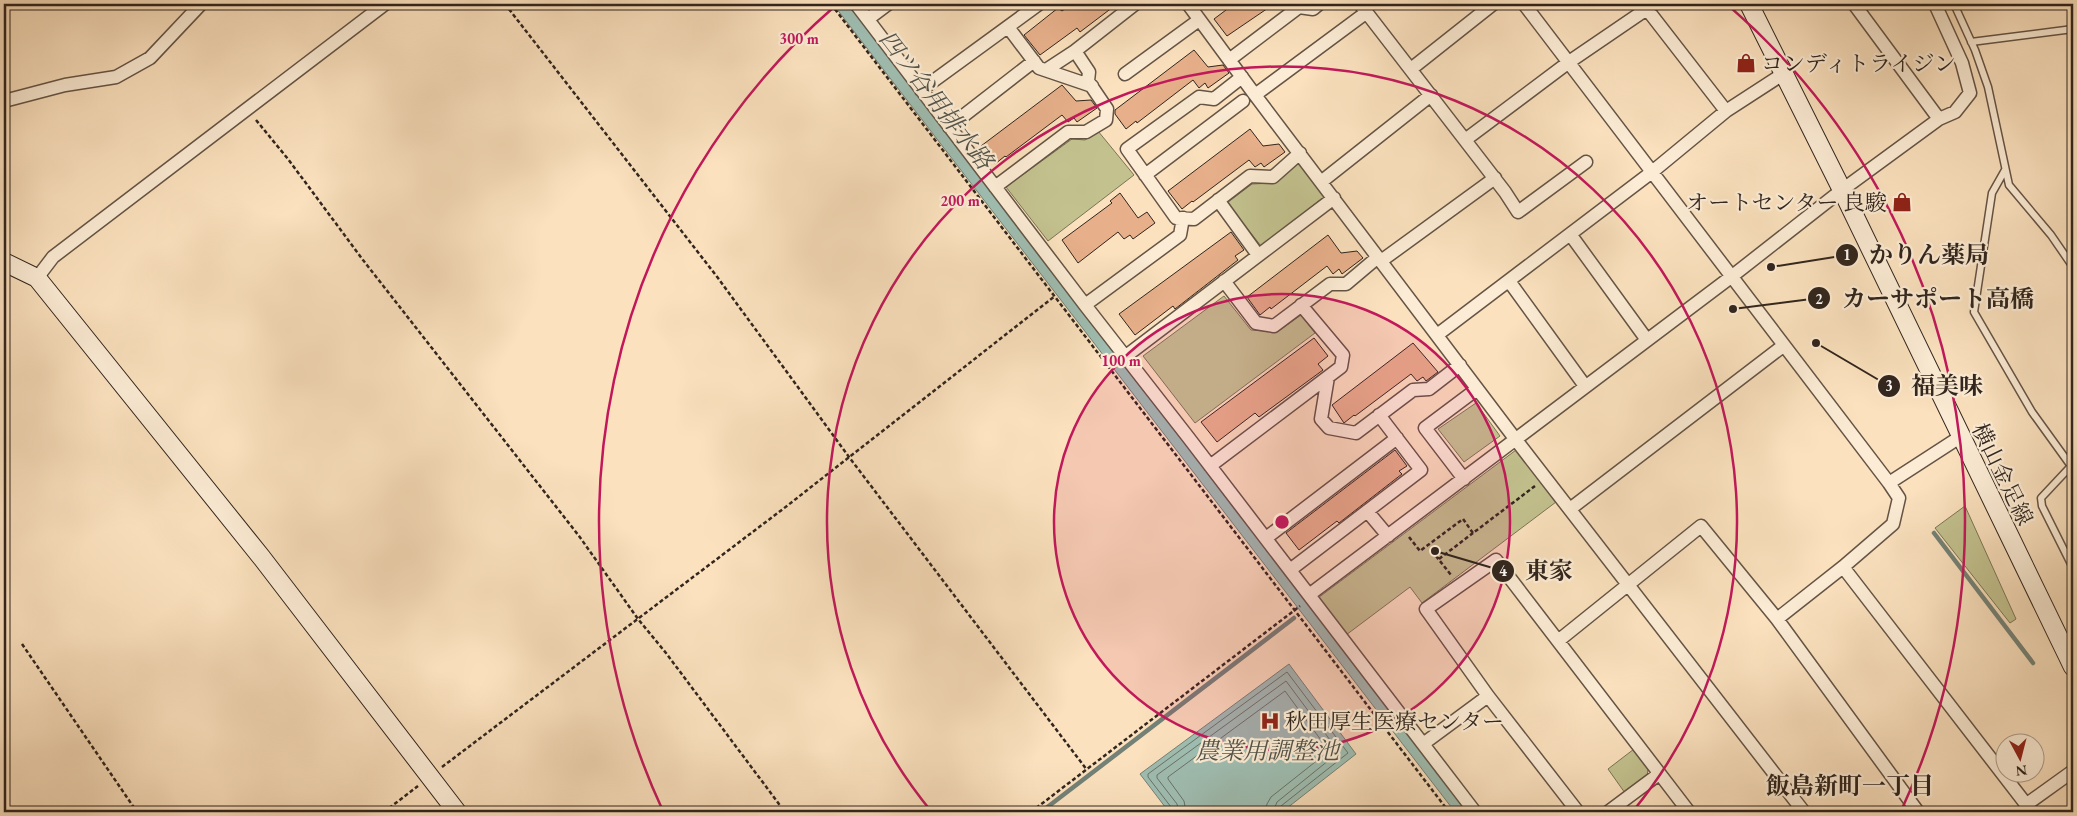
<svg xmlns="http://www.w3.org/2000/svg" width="2077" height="816" viewBox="0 0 2077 816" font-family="'EB Garamond','Noto Serif JP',serif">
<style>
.green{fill:#c3c28f;stroke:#7a7456}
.water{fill:#9fbeb2;stroke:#738176}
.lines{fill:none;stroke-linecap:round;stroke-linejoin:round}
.shore{stroke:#687268;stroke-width:1}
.stream{stroke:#738176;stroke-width:4.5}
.building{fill:#e7b08b;stroke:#31251d}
.lane-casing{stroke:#645445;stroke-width:9}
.street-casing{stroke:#645445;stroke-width:15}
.secondary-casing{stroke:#31251d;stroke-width:20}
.path{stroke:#31251d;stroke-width:2.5;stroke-dasharray:4 2.5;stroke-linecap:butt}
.lane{stroke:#fcecd5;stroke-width:6}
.street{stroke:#fcecd5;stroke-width:12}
.secondary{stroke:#fcecd5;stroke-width:18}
.ring{fill:none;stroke:#c2185b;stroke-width:2.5}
.labels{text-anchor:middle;stroke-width:4.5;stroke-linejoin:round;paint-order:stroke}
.poi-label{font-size:22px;fill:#31251d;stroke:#fcecd5;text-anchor:start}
.street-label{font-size:22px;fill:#31251d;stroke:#fcecd5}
.water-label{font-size:24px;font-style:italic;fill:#52534a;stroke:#fcecd5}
.neighbourhood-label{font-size:24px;font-weight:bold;fill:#31251d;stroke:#fcecd5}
.centre{fill:#c2185b;stroke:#fcecd5;stroke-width:2.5}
.ring-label{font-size:15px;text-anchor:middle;font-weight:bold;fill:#c2185b;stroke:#fcecd5;stroke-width:4.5;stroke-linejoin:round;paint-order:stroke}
.leader{fill:none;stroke:#31251d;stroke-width:2}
.callout-dot{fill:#31251d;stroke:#fcecd5;stroke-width:2}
.mark-label{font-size:15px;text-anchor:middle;font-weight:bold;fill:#fff}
.callout-label{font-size:24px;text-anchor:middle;font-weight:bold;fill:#31251d;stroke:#fcecd5;stroke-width:4.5;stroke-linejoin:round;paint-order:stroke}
</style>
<rect width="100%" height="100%" fill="#fbe1be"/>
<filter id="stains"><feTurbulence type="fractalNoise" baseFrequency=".004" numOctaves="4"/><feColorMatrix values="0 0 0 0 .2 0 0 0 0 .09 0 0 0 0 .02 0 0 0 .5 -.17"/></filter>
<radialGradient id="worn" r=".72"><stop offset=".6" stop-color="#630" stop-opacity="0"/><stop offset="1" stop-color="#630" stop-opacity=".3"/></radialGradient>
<!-- green -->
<path class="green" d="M 1098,131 L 1134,175 L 1048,241 L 1006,187 L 1072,139 L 1085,140 Z
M 1299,163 L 1324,197 L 1261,246 L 1227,203 L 1252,184 L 1273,183 Z
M 1224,296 L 1251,330 L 1277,332 L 1301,315 L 1315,333 L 1195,423 L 1143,356 Z
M 1476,403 L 1500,436 L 1464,462 L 1438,429 Z
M 1516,450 L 1556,502 L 1422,603 L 1410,587 L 1346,635 L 1318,598 Z
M 1965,506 L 2016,619 L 2010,623 L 1935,528 Z
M 1634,749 L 1648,769 L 1647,777 L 1625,793 L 1608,769 Z"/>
<!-- water -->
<path class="water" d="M 833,4 L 849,4 L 1309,603 L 1467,812 L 1455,812 Z
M 1289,664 L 1356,754 L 1282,812 L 1169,812 L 1140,774 Z"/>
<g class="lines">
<!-- shore -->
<path class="shore" d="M 1172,812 L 1171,807 L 1148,777 L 1148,774 L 1287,672 L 1348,753 L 1281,806 L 1279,812
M 1179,812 L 1177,804 L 1157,778 L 1157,775 L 1286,681 L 1339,752 L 1277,802 L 1273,812
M 1186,812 L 1184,801 L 1168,779 L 1168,777 L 1285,691 L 1329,751 L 1271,797 L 1267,804 L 1265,812"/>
<!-- stream -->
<path class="stream" d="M 1934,533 L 2033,663
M 1041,812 L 1294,618"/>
</g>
<!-- building -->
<path class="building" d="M 1072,4 L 1117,4 L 1080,32 L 1077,28 L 1040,55 L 1024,35 L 1058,8 L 1062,11 Z
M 1234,4 L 1274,4 L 1227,36 L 1214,19 Z
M 1194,50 L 1208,67 L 1223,65 L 1229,73 L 1208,88 L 1205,83 L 1199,88 L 1193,80 L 1137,123 L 1136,121 L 1126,129 L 1115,114 L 1115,110 Z
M 1062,85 L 1076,101 L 1091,100 L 1097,108 L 1077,122 L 1074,118 L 1068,122 L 1062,115 L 1006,157 L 1005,156 L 995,164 L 981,146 Z
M 1250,129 L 1263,146 L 1279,144 L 1285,152 L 1264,167 L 1261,163 L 1255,167 L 1249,160 L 1193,202 L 1192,201 L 1182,209 L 1168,191 Z
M 1120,193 L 1138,218 L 1147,212 L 1155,223 L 1133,239 L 1130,235 L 1124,239 L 1118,232 L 1078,263 L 1062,240 L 1112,203 L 1110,201 Z
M 1231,232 L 1244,250 L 1235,256 L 1238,260 L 1175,309 L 1173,306 L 1135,335 L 1119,314 Z
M 1328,235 L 1341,253 L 1357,251 L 1363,258 L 1342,274 L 1339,269 L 1333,274 L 1327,266 L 1271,309 L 1270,307 L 1260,315 L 1247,297 Z
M 1314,338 L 1328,356 L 1318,364 L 1323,370 L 1259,417 L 1255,413 L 1217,442 L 1201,422 Z
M 1413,343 L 1438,372 L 1426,381 L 1423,377 L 1417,381 L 1411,374 L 1355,416 L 1354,415 L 1344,423 L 1332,405 Z
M 1395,450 L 1407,466 L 1399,471 L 1402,474 L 1339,523 L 1337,521 L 1299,550 L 1286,533 Z"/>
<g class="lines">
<defs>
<path id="lane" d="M 1954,4 L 1975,50 L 1988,87 L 2009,185 L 2051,235 L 2073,267
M 1971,42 L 2073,29
M 2005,170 L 1992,193 L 1974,312 L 2032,412 L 2071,466 L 2073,464
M 2071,466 L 2041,498 L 2042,506 L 2073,568"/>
<path id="street" d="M 856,4 L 1085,305 L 1188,437 L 1475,812
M 1188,4 L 1255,95
M 1360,4 L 1505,192 L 1518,212 L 1586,162
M 1524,4 L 1889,483 L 1899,498 L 1893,524 L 1843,567 L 1777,619
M 1643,4 L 1726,111 L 1783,74
M 1935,4 L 1962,63 L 1970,93 L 1955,112 L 1939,119
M 1367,12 L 1255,95 L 1516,440 L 1804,812
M 868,19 L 888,4
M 1008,27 L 1039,68 L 1092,86
M 1229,60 L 1299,7 L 1313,9 L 1319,4
M 1411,69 L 1493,4
M 1046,70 L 1075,51
M 1125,74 L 1199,20
M 1242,77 L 1214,99 L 1199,97 L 1127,149 L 1176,218 L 1194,219 L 1250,176 L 1273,177 L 1300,153
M 921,90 L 1039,4
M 4,101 L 65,85 L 116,77 L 150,58 L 201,4
M 949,127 L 1034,61
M 1465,140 L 1569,62 L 1654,4
M 1145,175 L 1243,101
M 1321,182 L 1431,95
M 995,187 L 1068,132 L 1086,132 L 1106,120 L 1107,109 L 1088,81 L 1089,72 L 1075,51 L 1135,4
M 1218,200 L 1258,255
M 1570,234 L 1647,340
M 1381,261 L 1495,178
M 37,278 L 53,257 L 385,4
M 1224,281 L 1256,323 L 1274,326 L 1330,284 L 1346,284 L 1378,257
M 1509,281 L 1585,386
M 1085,305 L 1180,235 L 1183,218
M 1437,335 L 1652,172 L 1726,111
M 1126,356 L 1334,198
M 1328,377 L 1321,419 L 1329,428 L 1356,433 L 1413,390 L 1429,389 L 1460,365
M 1210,466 L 1341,367 L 1343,355 L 1301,305
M 1464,479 L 1425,428 L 1477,389
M 1889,483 L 1960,437
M 1570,509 L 1783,346
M 1367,511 L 1388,536
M 1266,538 L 1397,438
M 1843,567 L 2032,812
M 1290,570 L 1421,470 L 1379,415
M 1309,595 L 1731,277 L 1842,190 L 1939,119 L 1854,4
M 1558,641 L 1701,526 L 1777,619 L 1918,812
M 1423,744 L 1488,696
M 2027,804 L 2073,771
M 1578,812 L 1488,696 L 1426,609 L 1496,560 L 1689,812
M 1608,812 L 1659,774"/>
<path id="secondary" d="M 1749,4 L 1842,190 L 2073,667
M 4,262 L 37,278 L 262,558 L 457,812"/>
</defs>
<!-- lane casing -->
<use href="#lane" class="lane-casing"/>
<!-- street casing -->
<use href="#street" class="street-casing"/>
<!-- secondary casing -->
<use href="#secondary" class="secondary-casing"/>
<!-- path -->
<path class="path" d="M 505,4 L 718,278 L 849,457 L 1087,770
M 831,4 L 1449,812
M 256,120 L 288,159 L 363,260 L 579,536 L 638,619 L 666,653 L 785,812
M 1409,537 L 1420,551 L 1463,519 L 1473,533 L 1535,486
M 1436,556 L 1451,575
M 1439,559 L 1473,533
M 22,644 L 137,812
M 442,767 L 783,509 L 1055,296
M 384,812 L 418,786
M 1031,812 L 1300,606"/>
<!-- lane -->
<use href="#lane" class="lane"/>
<!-- street -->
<use href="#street" class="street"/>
<!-- secondary -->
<use href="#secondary" class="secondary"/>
</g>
<!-- distance rings -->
<circle cx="1282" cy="522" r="228" fill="#c2185b" fill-opacity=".12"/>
<g class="ring">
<circle cx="1282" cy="522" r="228"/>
<path d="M931 811A455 455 0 1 1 1633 811"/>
<path d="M663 811A683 683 0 0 1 834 7M1730 7A683 683 0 0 1 1901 811"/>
</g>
<!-- icons -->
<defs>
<symbol id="shop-bare" viewBox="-9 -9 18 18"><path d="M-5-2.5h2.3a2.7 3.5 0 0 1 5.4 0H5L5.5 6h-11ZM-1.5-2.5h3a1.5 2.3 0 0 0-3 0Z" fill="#8f2418" stroke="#fcecd5" stroke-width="2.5" paint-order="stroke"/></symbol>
<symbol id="hospital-bare" viewBox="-9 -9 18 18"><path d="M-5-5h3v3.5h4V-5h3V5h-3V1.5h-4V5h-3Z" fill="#8f2418" stroke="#fcecd5" stroke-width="2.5" paint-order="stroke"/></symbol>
</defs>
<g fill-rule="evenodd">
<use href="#shop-bare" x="1732" y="49" width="28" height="28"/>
<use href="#shop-bare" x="1888" y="188" width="28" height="28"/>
<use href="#hospital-bare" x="1256" y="707" width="28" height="28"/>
</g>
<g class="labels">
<!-- poi labels -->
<g class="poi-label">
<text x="1761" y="71">コンディトライジン</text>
<text x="1887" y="210" text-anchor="end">オートセンター 良駿</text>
<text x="1285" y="729">秋田厚生医療センター</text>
</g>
<!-- street labels -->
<g class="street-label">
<text transform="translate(2003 474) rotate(64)" y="8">横山金足線</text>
</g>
<!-- water labels -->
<g class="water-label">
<text transform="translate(936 100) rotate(52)" y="8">四ツ谷用排水路</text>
<text x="1267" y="759">農業用調整池</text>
</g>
<!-- neighbourhood labels -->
<g class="neighbourhood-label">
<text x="1850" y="794">飯島新町一丁目</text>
</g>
</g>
<circle cx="1282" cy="522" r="8" class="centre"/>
<g class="ring-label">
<text x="799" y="44">300 m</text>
<text x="960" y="206">200 m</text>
<text x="1121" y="366">100 m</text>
</g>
<!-- callouts -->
<path class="leader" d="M1771 267L1847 255M1733 309L1819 298M1816 343L1889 386M1435 551L1503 571"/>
<g class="callout-dot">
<circle cx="1771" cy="267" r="5"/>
<circle cx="1733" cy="309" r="5"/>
<circle cx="1816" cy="343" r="5"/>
<circle cx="1435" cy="551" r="5"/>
<circle cx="1847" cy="255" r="12"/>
<circle cx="1819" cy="298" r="12"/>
<circle cx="1889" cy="386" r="12"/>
<circle cx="1503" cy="571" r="12"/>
</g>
<g class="mark-label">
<text x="1847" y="260">1</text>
<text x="1819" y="304">2</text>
<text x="1889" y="391">3</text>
<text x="1503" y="576">4</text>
</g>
<g class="callout-label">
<text x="1929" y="263">かりん薬局</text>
<text x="1938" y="307">カーサポート高橋</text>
<text x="1947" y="394">福美味</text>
<text x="1549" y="579">東家</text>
</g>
<!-- margin -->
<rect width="2077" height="816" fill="none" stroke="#fbe1be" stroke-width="20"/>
<rect x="5" y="5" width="2067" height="806" fill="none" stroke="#31251d" stroke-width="2.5"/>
<rect x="10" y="10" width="2057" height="796" fill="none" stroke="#31251d"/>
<!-- north arrow -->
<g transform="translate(2020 758) rotate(173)"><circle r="24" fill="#fcecd5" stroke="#ab9c8b"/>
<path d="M0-4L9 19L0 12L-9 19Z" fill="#8f2418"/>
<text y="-8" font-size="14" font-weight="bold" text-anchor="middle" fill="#31251d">N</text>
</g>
<rect width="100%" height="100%" filter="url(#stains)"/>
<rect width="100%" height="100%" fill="url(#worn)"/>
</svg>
